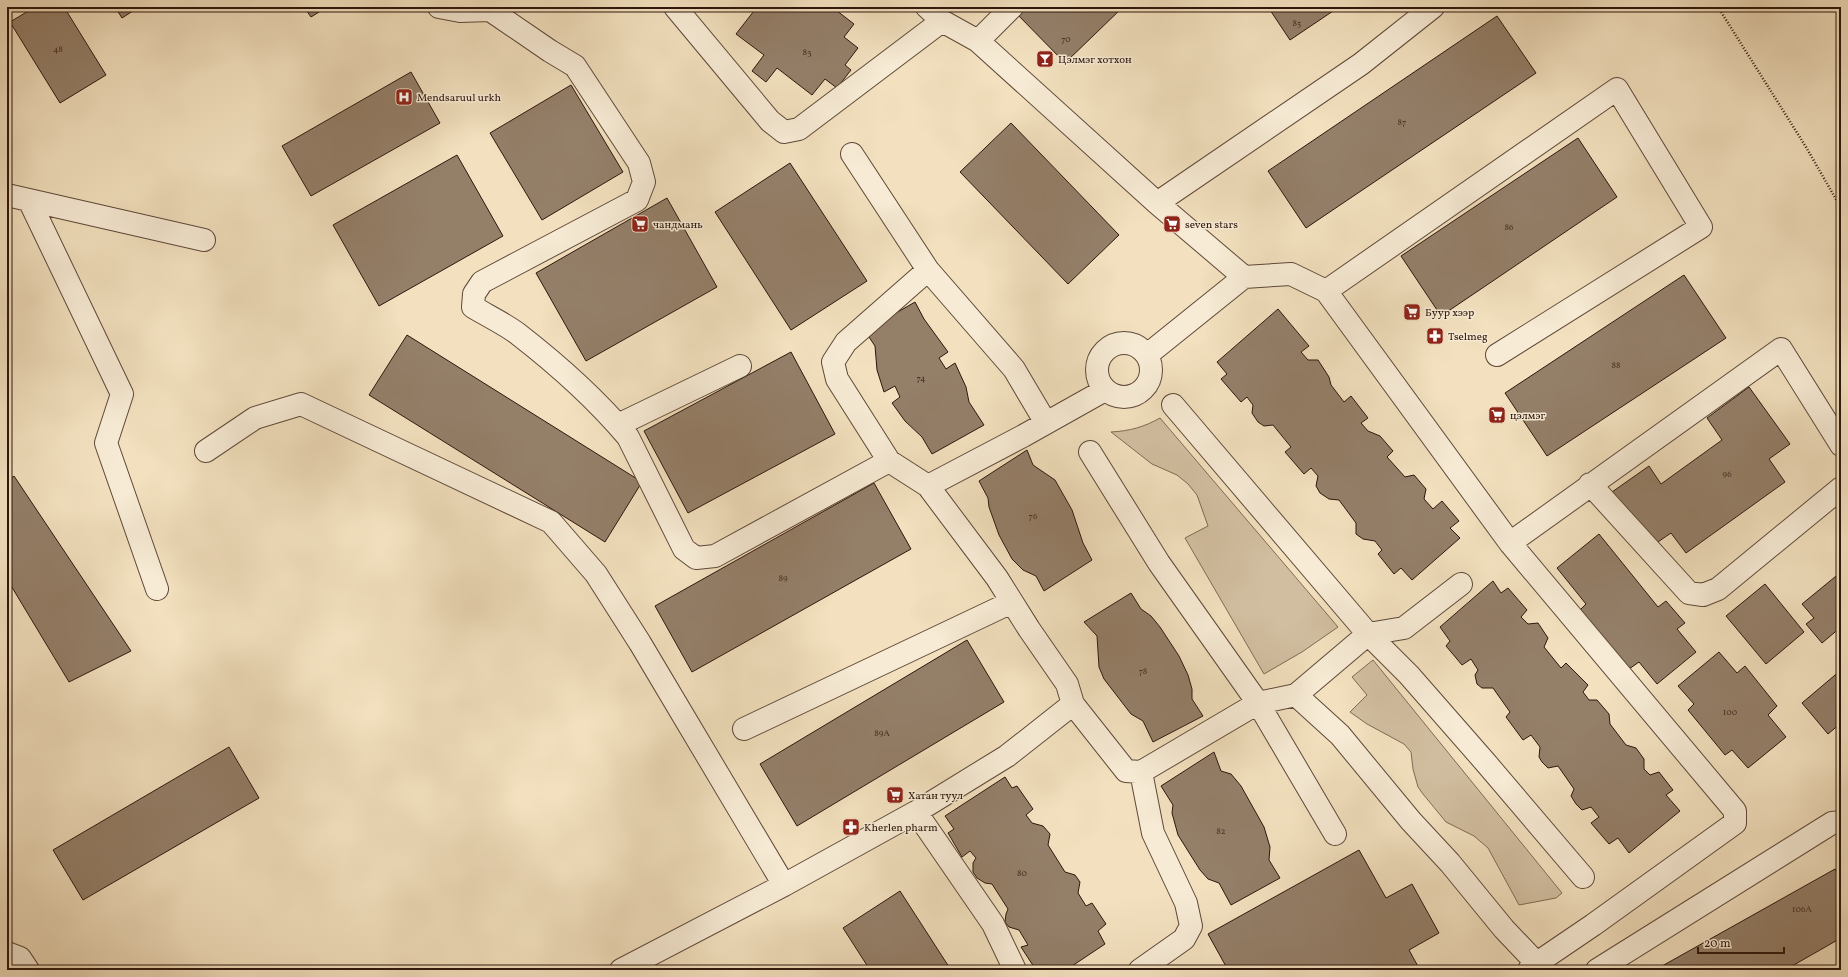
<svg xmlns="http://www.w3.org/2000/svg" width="1848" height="977" viewBox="0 0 1848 977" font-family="Vollkorn,serif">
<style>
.green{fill:#d1bea0;stroke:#806a56}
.building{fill:#947f69;stroke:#2e160d}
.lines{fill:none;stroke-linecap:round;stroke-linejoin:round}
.minor-casing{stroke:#5f4839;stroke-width:24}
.path{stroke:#2e160d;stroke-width:2.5;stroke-dasharray:1 2;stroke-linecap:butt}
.minor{stroke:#f7ebd5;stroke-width:22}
.labels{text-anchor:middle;stroke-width:3;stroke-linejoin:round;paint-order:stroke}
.number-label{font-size:9px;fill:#483024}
.poi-label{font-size:11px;fill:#2e160d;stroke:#f7ebd5;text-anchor:start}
</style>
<rect width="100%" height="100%" fill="#f2e0be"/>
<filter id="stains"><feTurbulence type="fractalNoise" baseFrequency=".005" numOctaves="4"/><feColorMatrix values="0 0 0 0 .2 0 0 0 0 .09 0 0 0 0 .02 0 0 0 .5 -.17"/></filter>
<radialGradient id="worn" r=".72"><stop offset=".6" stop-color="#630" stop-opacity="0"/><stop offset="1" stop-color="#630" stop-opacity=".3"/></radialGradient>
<!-- green -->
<path class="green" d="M 1160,418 L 1338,627 L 1302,652 L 1264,674 L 1185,538 L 1208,526 L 1197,495 L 1188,484 L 1177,475 L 1152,464 L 1111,432 C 1130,431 1144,427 1160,418 Z
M 1373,660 L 1562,893 L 1556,898 L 1519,905 L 1488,848 L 1474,836 L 1446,822 L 1423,794 L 1418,787 L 1413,769 L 1411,752 L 1404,744 L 1367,724 L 1350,712 L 1367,695 L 1352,677 Z"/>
<!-- building -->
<path class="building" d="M 35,7 L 64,7 L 106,75 L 60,103 L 10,22 Z
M 115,7 L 139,7 L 122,18 Z
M 304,7 L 327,7 L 311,17 Z
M 757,7 L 832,7 L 854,24 L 844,37 L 858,48 L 845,65 L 851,70 L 837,88 L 825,79 L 812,95 L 777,68 L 766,82 L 752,71 L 764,55 L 736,34 Z
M 1025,7 L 1123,7 L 1065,63 L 1017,14 Z
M 1268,7 L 1339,7 L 1290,40 Z
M 1497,16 L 1536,73 L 1306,228 L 1268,171 Z
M 411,72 L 440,123 L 311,196 L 282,146 Z
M 571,85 L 623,172 L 542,220 L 490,133 Z
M 7,89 L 11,95 L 7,98 Z
M 1011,123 L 1119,235 L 1068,284 L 960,172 Z
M 1578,138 L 1617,197 L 1441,316 L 1401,256 Z
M 457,155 L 503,236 L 379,306 L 333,225 Z
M 790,163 L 867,281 L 791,330 L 715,212 Z
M 667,198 L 717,287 L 586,361 L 536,273 Z
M 1684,275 L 1726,338 L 1547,456 L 1505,393 Z
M 915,302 L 924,319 L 948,352 L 939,358 L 946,369 L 955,363 L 966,387 L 969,402 L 984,425 L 932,454 L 922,437 L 905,421 L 892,403 L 900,397 L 895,386 L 884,392 L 877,370 L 875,346 L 865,331 Z
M 1278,309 L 1309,346 L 1301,352 L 1308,360 L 1318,360 L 1329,377 L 1331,385 L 1344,402 L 1351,396 L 1368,418 L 1361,423 L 1368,431 L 1380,436 L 1393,451 L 1387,457 L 1405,477 L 1414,475 L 1426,489 L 1424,499 L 1433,509 L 1442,501 L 1459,521 L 1450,528 L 1460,538 L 1412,580 L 1401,568 L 1394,574 L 1378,554 L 1382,550 L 1375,541 L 1363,539 L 1356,534 L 1356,523 L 1339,500 L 1329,499 L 1320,493 L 1316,486 L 1318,476 L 1311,468 L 1304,474 L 1285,452 L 1291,447 L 1273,425 L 1264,426 L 1258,422 L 1252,413 L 1253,405 L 1247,397 L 1241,402 L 1221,379 L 1227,374 L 1217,362 Z
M 407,335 L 642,482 L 605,542 L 369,395 Z
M 791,352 L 835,434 L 688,513 L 644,431 Z
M 1749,387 L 1790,444 L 1769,459 L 1785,482 L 1686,553 L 1671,533 L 1652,546 L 1612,492 L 1649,466 L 1661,484 L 1722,440 L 1707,418 Z
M 1027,450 L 1033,465 L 1055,480 L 1072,510 L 1083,543 L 1092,560 L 1044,591 L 1036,576 L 1023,570 L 1012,559 L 999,535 L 989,507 L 988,498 L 979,481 Z
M 14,476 L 131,651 L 69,682 L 7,579 L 7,482 Z
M 874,483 L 911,549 L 692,672 L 655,606 Z
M 1599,534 L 1658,607 L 1666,601 L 1685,623 L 1677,629 L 1696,652 L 1657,684 L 1639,662 L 1629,669 L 1580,610 L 1586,604 L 1557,568 Z
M 1841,572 L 1841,627 L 1822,643 L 1806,624 L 1814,618 L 1802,604 Z
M 1493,581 L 1501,593 L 1508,588 L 1527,610 L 1521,617 L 1528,624 L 1538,623 L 1548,638 L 1544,647 L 1561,668 L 1566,663 L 1588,685 L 1583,692 L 1589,700 L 1597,700 L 1609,714 L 1610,724 L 1626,745 L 1636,748 L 1644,759 L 1644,769 L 1650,775 L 1659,772 L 1673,790 L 1666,795 L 1680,811 L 1629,853 L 1618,838 L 1609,844 L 1591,823 L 1599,817 L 1591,807 L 1582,810 L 1576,804 L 1571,796 L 1574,789 L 1558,766 L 1548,768 L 1542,762 L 1539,757 L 1540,747 L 1531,735 L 1523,740 L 1506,717 L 1510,712 L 1493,688 L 1482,688 L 1477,684 L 1475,675 L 1478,670 L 1471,659 L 1462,665 L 1446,646 L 1450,641 L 1440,627 Z
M 1765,584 L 1804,632 L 1766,664 L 1726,616 Z
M 1131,593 L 1141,609 L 1151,616 L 1160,627 L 1179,656 L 1188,675 L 1192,689 L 1192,699 L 1203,716 L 1153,742 L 1143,721 L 1131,714 L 1104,679 L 1099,667 L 1097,636 L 1084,622 Z
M 967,640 L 1004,702 L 797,826 L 760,764 Z
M 1719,652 L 1737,673 L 1745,666 L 1777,706 L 1768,715 L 1786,737 L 1748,768 L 1732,750 L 1725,755 L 1688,710 L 1694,704 L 1678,686 Z
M 1841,670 L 1841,723 L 1828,734 L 1802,703 Z
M 229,747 L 259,798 L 83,900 L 53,850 Z
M 1214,752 L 1221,771 L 1231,774 L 1241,786 L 1264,827 L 1270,847 L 1269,860 L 1280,878 L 1231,905 L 1219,883 L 1208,879 L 1200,870 L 1178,835 L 1172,813 L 1173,805 L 1161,786 Z
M 1005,777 L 1012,788 L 1017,786 L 1033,809 L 1026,815 L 1032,823 L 1043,826 L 1050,834 L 1048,845 L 1065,872 L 1075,875 L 1080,882 L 1078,893 L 1086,906 L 1092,903 L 1106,924 L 1098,931 L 1105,944 L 1066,970 L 1046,970 L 1043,965 L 1036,970 L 1021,947 L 1028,945 L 1019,930 L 1009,927 L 1005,922 L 1006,914 L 1008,909 L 992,884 L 985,883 L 977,878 L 973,872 L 973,863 L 976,858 L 970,851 L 962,857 L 948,833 L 954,829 L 945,816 Z
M 1359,850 L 1386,898 L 1412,884 L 1439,933 L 1409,950 L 1420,970 L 1228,970 L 1208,934 Z
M 1835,869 L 1841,880 L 1841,938 L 1785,970 L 1655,970 Z
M 900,891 L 951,970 L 870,970 L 843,928 Z"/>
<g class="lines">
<defs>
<path id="minor" d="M 439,7 L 460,11 L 490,10 L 550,51 L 575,66 L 639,163 L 644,182 L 637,200 L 482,282 L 474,294 L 473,307 C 488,316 505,324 518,334 C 558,365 596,399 628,437 L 684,549 L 696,558 L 715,556 L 889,461 L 928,486
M 675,7 L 770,121 L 784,132 L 799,129 L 942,21
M 927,7 L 942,21 L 978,41 L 1157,203 L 1244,277 L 1147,355
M 978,41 L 1012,7
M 852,154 L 928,270
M 7,195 L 204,240
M 29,200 L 122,394 L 106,443 L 157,589
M 1157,203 L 1361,64 L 1433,7
M 1244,277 L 1291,274 L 1326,291 L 1510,543 L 1735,811 L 1735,823 L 1593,925 L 1537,963 L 1529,970
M 1326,291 L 1617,89 L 1701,227 L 1497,355
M1097 370a27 27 0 1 1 54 0a27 27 0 1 1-54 0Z
M 1173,405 L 1368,634 L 1409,675 L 1486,763 L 1583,877
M 618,425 L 740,366
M 206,451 L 255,418 L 301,404 L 551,522 L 596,574 L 640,643 L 784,885
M 889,461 L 837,379 L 833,362 L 846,342 L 928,270 L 1014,369 L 1046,423
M 1590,484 L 1689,593 L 1703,595 L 1718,589 L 1841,488
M 1510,543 L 1781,349 L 1841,445
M 1296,695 L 1340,735 L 1411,821 L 1450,863 L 1504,929 L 1543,970
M 1073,704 L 1126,771 L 1141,772 L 1258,703 L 1159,563 L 1090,452
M 744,729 L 1012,602
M 916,812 L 993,924 L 1015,970
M 1335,834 L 1258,703 L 1296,695 L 1368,634 L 1404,628 L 1461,584
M 7,953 L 20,958 L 28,970
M 621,970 L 784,885 L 916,812 L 1007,756 L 1073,704 L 1067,684 L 1029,629 L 997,578 L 928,486 L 1023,436 L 1105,390
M 1140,970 L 1184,939 L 1191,926 L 1186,903 L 1153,833 L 1141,772
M 1597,970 L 1832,823 L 1841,822"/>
</defs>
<!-- minor casing -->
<use href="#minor" class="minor-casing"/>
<!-- path -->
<path class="path" d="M 1718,7 L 1806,147 L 1841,208"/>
<!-- minor -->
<use href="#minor" class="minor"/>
</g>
<!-- icons -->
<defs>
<symbol id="bar-square" viewBox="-11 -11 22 22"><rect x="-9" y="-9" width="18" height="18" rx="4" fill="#8f2418" stroke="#f7ebd5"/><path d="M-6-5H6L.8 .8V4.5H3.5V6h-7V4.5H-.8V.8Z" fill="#fff"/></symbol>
<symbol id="hospital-square" viewBox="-11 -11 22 22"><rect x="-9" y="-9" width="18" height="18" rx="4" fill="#8f2418" stroke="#f7ebd5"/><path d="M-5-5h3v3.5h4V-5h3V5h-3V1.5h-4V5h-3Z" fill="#fff"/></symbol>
<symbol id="supermarket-square" viewBox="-11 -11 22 22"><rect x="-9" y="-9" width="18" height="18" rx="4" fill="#8f2418" stroke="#f7ebd5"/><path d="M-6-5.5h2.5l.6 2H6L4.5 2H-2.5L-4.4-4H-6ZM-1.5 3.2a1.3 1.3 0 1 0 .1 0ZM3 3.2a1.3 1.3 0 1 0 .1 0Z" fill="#fff"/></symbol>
<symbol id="pharmacy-square" viewBox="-11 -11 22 22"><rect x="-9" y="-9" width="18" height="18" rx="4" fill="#8f2418" stroke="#f7ebd5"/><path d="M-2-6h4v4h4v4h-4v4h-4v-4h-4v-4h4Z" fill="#fff"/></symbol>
</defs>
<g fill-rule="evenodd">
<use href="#bar-square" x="1035" y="49" width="20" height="20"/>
<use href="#hospital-square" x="394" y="87" width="20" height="20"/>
<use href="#supermarket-square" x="630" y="214" width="20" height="20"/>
<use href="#supermarket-square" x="1162" y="214" width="20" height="20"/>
<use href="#supermarket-square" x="1402" y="302" width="20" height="20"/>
<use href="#pharmacy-square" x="1425" y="326" width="20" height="20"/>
<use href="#supermarket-square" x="1487" y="405" width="20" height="20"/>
<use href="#supermarket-square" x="885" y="785" width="20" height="20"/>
<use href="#pharmacy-square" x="841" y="817" width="20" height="20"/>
</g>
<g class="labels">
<!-- number labels -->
<g class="number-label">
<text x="1297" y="26">85</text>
<text x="1066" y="42">70</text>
<text x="58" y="52">48</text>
<text x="807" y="55">83</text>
<text x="1402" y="125">87</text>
<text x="1509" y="230">86</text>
<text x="1616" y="368">88</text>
<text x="921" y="381">74</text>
<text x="1727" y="477">96</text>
<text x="1033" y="519">76</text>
<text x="783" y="581">89</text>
<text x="1143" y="674">78</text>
<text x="1730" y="715">100</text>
<text x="882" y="736">89А</text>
<text x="1221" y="834">82</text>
<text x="1022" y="876">80</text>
<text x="1802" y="912">106А</text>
</g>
<!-- poi labels -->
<g class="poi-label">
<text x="1058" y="63">Цэлмэг хотхон</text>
<text x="417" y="101">Mendsaruul urkh</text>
<text x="653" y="228">чандмань</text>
<text x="1185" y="228">seven stars</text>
<text x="1425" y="316">Буур хээр</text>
<text x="1448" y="340">Tselmeg</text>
<text x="1510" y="419">цэлмэг</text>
<text x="908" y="799">Хатан туул</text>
<text x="864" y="831">Kherlen pharm</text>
</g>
</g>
<!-- margin -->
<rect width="1848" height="977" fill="none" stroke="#f2e0be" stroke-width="24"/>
<rect x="8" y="8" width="1832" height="961" fill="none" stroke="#2e160d" stroke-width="2"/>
<rect x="12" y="12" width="1824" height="953" fill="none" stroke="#2e160d"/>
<!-- scale -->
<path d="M1698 947v6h86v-6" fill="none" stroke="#2e160d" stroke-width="2"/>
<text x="1704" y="947" font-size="12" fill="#2e160d" stroke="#f7ebd5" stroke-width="3" paint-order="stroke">20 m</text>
<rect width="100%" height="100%" filter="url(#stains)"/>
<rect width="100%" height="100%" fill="url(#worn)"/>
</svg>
